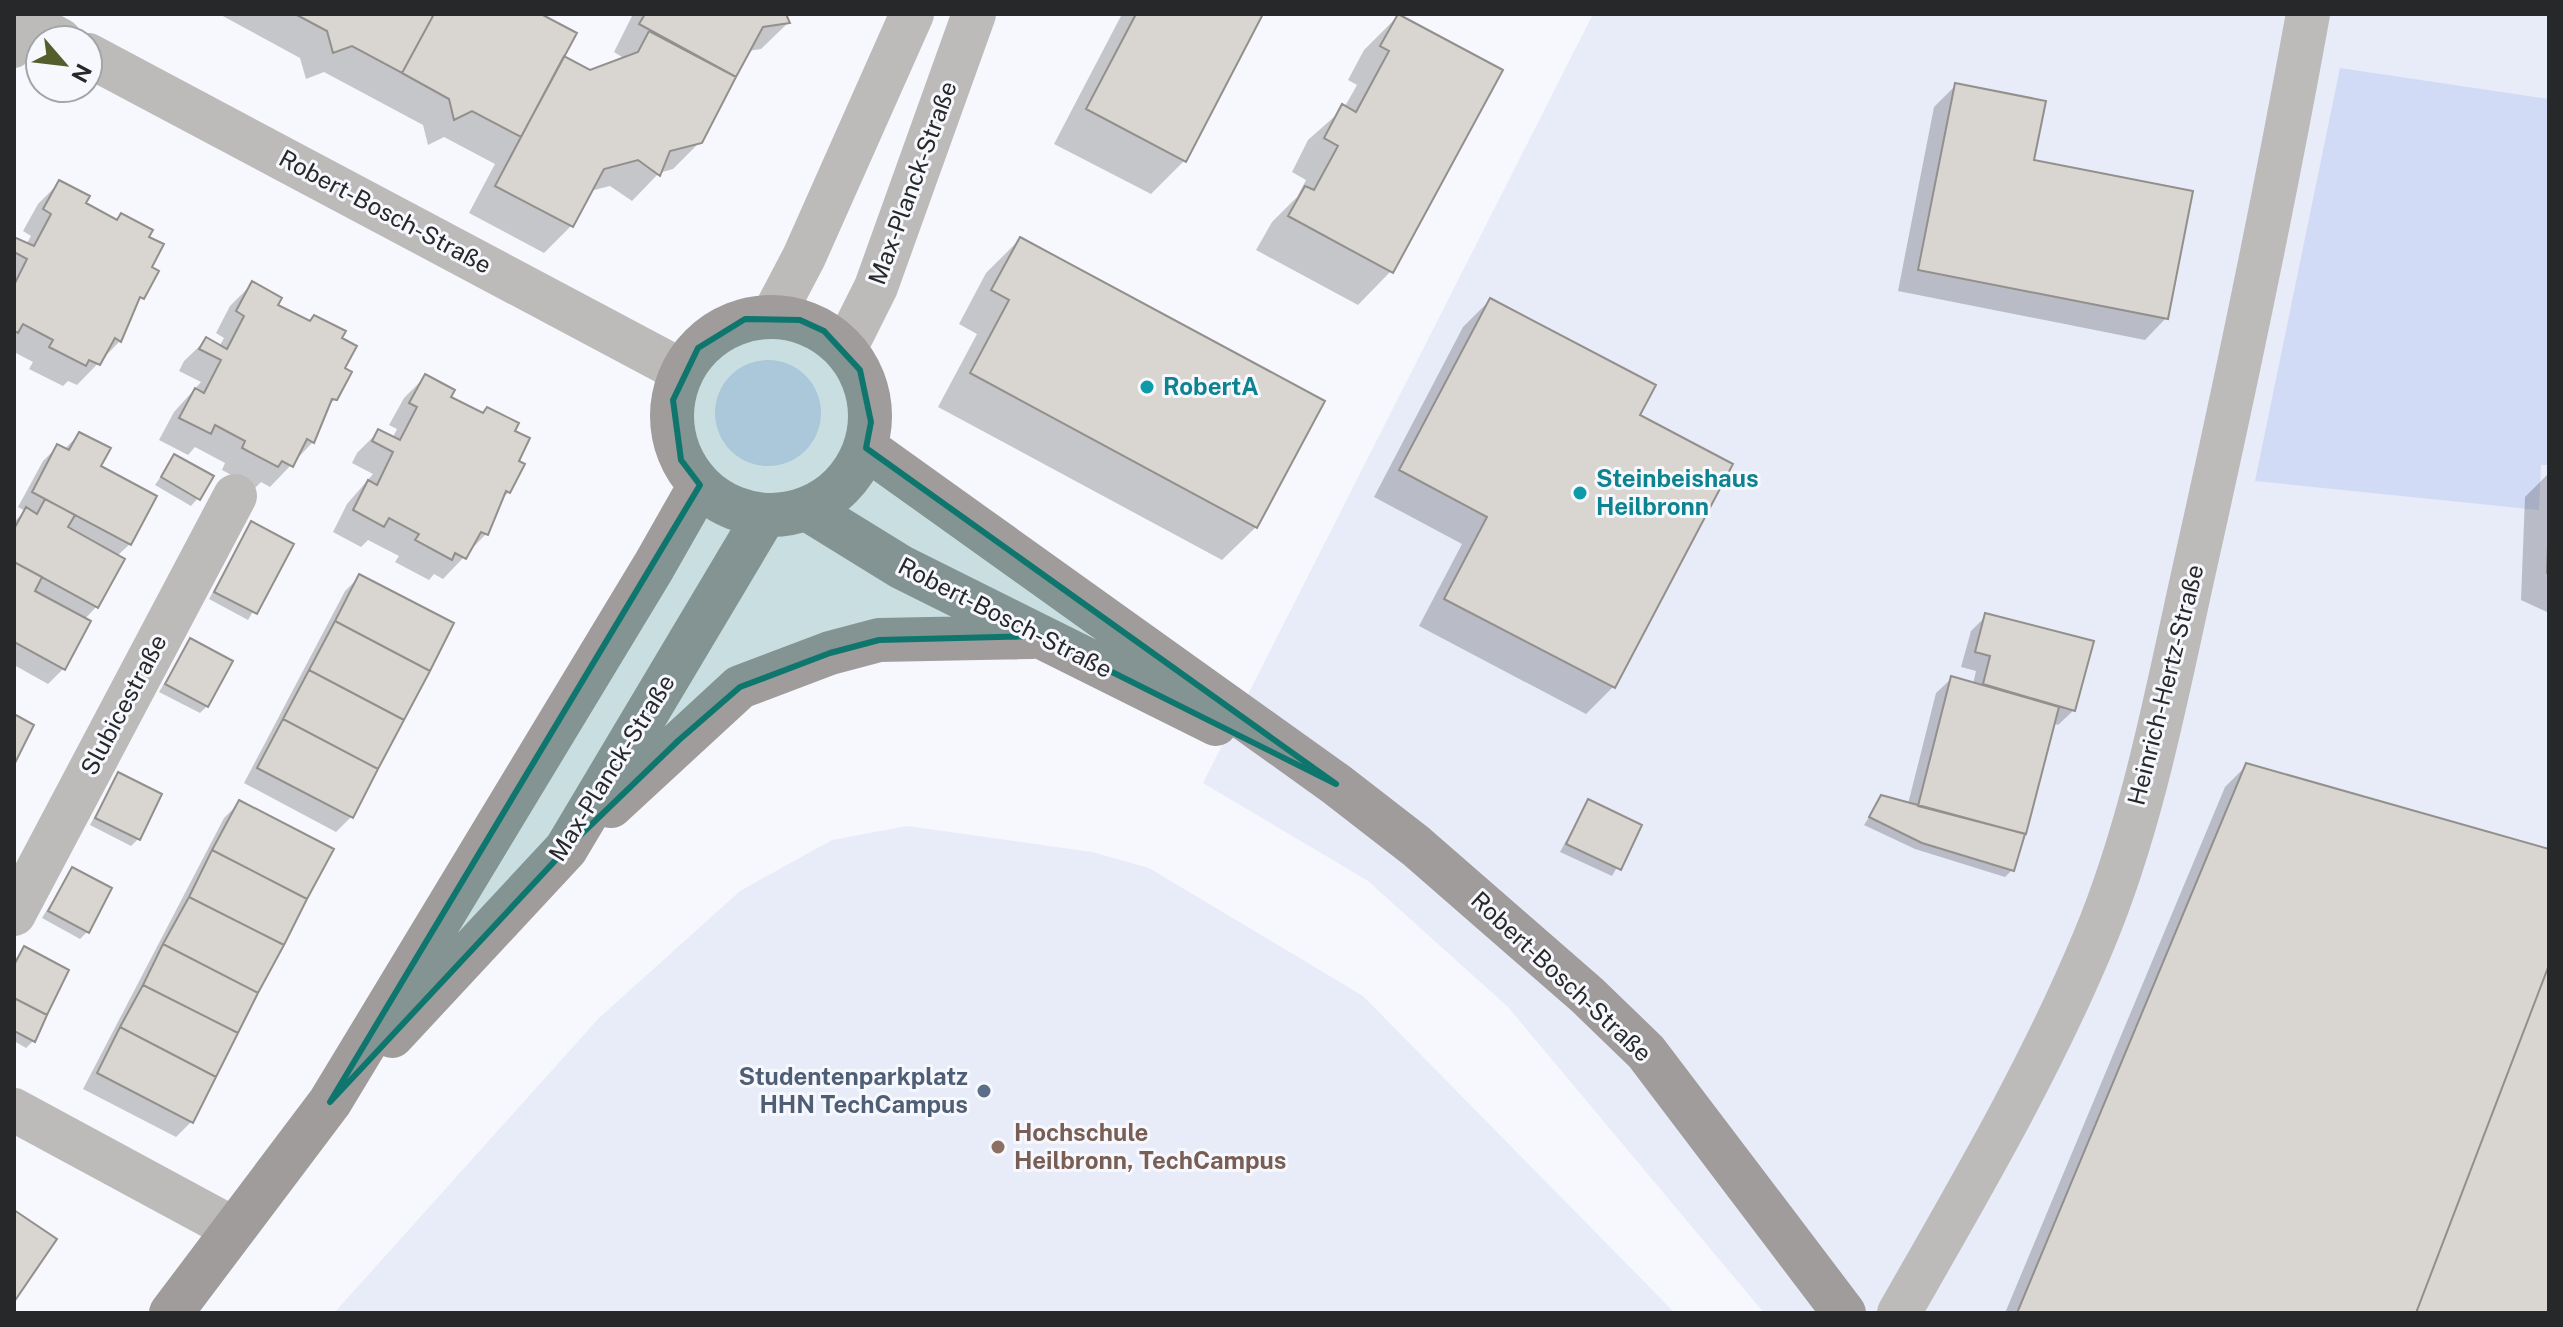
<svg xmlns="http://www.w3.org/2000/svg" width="2563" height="1327" viewBox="0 0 2563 1327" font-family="'Public Sans',sans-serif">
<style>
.built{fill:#e8ecf8}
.green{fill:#d2dbf5}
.shadow{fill:#0003}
.building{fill:#d9d5d1;stroke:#928f8c;stroke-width:2}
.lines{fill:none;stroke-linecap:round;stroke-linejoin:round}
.lane{stroke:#bdbbba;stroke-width:34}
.street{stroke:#bdbbba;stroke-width:44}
.secondary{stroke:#a09c9b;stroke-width:44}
.marked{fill:#0f766e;fill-opacity:0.2;stroke:#0f766e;stroke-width:6;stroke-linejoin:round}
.culture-dot{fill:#0f9aa8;stroke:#f7f8fd;stroke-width:3}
.service-dot{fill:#5c6f8a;stroke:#f7f8fd;stroke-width:3}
.education-dot{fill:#8d6e63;stroke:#f7f8fd;stroke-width:3}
.labels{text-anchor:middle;stroke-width:6;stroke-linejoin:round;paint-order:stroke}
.street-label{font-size:24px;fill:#272829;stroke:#f7f8fd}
.culture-label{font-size:24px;font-weight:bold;fill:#0d838f;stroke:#f7f8fd;text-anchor:start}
.service-label{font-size:24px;font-weight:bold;fill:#4e5e75;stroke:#f7f8fd;text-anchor:end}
.education-label{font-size:24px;font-weight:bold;fill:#785e54;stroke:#f7f8fd;text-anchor:start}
</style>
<rect width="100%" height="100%" fill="#f7f8fd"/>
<!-- built -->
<path class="built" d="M 1593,14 L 2549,14 L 2549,1313 L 1764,1313 L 1508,1007 L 1368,881 L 1203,783 Z
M 907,826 L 1092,852 L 1149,868 L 1363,996 L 1675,1313 L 334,1313 L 599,1018 L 740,891 L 832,840 Z"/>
<!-- green -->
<path class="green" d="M 2340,68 L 2549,99 L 2549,465 L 2541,465 L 2539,510 L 2255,481 Z
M715 413a53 53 0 1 1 106 0a53 53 0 1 1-106 0Z"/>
<!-- shadow -->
<path class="shadow" d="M 219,14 L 537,14 L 561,57 L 590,73 L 625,59 L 614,52 L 633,14 L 783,14 L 788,23 L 761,49 L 748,51 L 700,142 L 673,169 L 659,173 L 632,201 L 610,186 L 590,191 L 571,226 L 544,253 L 469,213 L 495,164 L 444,137 L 428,145 L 423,125 L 324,72 L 306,79 L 300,58 Z
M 1122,14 L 1261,14 L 1184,161 L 1151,194 L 1054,144 Z
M 1398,16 L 1391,271 L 1358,305 L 1256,250 L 1272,222 L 1297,197 L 1306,180 L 1292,172 L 1308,140 L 1344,108 L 1357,85 L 1348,80 L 1364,50 Z
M 1956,85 L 2032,162 L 2166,318 L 2145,340 L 1898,291 L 1934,107 Z
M 59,183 L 83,204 L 116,221 L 122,215 L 146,238 L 150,268 L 156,272 L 127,316 L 132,319 L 120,341 L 77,385 L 68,381 L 63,386 L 29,369 L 33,362 L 14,352 L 14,239 L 26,245 L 31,236 L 23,231 L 38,204 Z
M 1020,239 L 1256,527 L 1222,560 L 938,407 L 977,334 L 959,324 L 986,273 Z
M 252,284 L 276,306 L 339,339 L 342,369 L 335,399 L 326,408 L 313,442 L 270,487 L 261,482 L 255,488 L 222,470 L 225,463 L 195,447 L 188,455 L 159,440 L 174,412 L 201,382 L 179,371 L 184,361 L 206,340 L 219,347 L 224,338 L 216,333 L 230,306 Z
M 1490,300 L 1637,416 L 1730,465 L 1613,687 L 1586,714 L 1419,626 L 1462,544 L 1374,497 L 1463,327 Z
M 426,376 L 448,398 L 512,432 L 516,461 L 509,492 L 500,500 L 486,534 L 443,579 L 434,574 L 429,580 L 395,562 L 399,556 L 368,540 L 361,547 L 333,532 L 347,504 L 373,474 L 352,463 L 357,453 L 379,431 L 392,439 L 397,429 L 389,425 L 404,398 Z
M 79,434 L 98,467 L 130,544 L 117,556 L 122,559 L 96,607 L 84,620 L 63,669 L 48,684 L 14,665 L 14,522 L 25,511 L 18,507 L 43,461 L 58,446 L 64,450 Z
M 175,456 L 198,498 L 191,506 L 155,485 Z
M 2549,473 L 2549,613 L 2521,600 L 2525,497 Z
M 251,524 L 292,545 L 248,620 L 209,599 Z
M 360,576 L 351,817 L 336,832 L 244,783 L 345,591 Z
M 1986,616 L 2074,710 L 2058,725 L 2053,723 L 2024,833 L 2012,870 L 2005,877 L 1915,849 L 1864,825 L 1882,797 L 1908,804 L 1936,693 L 1952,678 L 1973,684 L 1976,671 L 1961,667 L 1971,631 Z
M 190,640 L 207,706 L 200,713 L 159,692 Z
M 2246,766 L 2549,851 L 2549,1313 L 2005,1313 L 2225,787 Z
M 118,774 L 138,839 L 131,846 L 90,825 Z
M 1588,801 L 1640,826 L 1612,876 L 1560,852 Z
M 239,803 L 191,1122 L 176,1137 L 83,1089 L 224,818 Z
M 72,869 L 87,932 L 80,939 L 42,918 Z
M 24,949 L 33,1041 L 26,1048 L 14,1041 L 14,961 Z"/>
<!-- building -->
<path class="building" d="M 295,14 L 434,14 L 402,73 L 352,46 L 333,53 L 327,31 Z
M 434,14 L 541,14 L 577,33 L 521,137 L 472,111 L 454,120 L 449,99 L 402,73 Z
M 645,14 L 786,14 L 790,23 L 763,27 L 736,77 L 639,24 Z
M 1136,14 L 1263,14 L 1186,162 L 1086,109 Z
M 1398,14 L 1503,70 L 1393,273 L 1288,216 L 1305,186 L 1314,190 L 1338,146 L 1324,138 L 1342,104 L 1356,112 L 1389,51 L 1380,46 Z
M 649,31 L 736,77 L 702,143 L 670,151 L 660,176 L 638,160 L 604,169 L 573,227 L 495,186 L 564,56 L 590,70 L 638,52 Z
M 1955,83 L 2046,101 L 2034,160 L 2193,191 L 2168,319 L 1918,270 Z
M 59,180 L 90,196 L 86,203 L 117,220 L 121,213 L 153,230 L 149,237 L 164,244 L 152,267 L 159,271 L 144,299 L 140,297 L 121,342 L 115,338 L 100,365 L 89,360 L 86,366 L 49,347 L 53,340 L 23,324 L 18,333 L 14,331 L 14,285 L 27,259 L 14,252 L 14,237 L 34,246 L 51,214 L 43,209 Z
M 1020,237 L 1325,401 L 1257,528 L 970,373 L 1009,300 L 991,290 Z
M 252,281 L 282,298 L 278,305 L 310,321 L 314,315 L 346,331 L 342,338 L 357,346 L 345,368 L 352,372 L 337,400 L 332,399 L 314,443 L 307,439 L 293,467 L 282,461 L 278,467 L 242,448 L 245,441 L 215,425 L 211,434 L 179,418 L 195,388 L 204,393 L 221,360 L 199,349 L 206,337 L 227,349 L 244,316 L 236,311 Z
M 1490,298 L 1656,385 L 1640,415 L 1733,464 L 1615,688 L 1444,599 L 1487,517 L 1399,470 Z
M 425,374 L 455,390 L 451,397 L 483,413 L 487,407 L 519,423 L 515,431 L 530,438 L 519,461 L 525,464 L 510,493 L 506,491 L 488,535 L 481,532 L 466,559 L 455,553 L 452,560 L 415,540 L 419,534 L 389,518 L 384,527 L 353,510 L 368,480 L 377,485 L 393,452 L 372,441 L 378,429 L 400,440 L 417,407 L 409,403 Z
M 79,432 L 111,448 L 101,466 L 157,496 L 131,545 L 32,492 L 57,444 L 69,450 Z
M 174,454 L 214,476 L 200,500 L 161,477 Z
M 45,499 L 75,515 L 68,527 L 125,559 L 98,608 L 14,562 L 14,529 L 26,507 L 37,514 Z
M 2549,518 L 2549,574 L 2547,573 Z
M 251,521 L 294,544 L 257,614 L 214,592 Z
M 14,562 L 42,577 L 35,591 L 91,621 L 65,670 L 14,642 Z
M 359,574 L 454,623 L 430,671 L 335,621 Z
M 1985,613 L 2094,641 L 2075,711 L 1983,684 L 1990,656 L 1975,652 Z
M 335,621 L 430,671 L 404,720 L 309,670 Z
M 190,638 L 233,661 L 208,707 L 165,684 Z
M 309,670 L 404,720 L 378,769 L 283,719 Z
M 1951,676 L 2059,707 L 2026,834 L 1918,806 Z
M 14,714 L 34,725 L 14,765 Z
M 283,719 L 378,769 L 353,818 L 257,768 Z
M 2246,763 L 2549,849 L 2549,965 L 2416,1313 L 2017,1313 Z
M 118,772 L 162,794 L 140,840 L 95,818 Z
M 1881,795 L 2025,834 L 2014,871 L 1922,843 L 1869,817 Z
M 1588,799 L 1642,825 L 1621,870 L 1566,844 Z
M 239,800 L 334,849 L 307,899 L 212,850 Z
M 212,850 L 307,899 L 284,945 L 189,897 Z
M 72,867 L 112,888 L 89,933 L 48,911 Z
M 189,897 L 284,945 L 258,993 L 163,944 Z
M 163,944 L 258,993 L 238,1033 L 143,985 Z
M 24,946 L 69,970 L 47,1015 L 14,998 L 14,965 Z
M 2549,965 L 2549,1313 L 2416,1313 Z
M 143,985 L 238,1033 L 216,1077 L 120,1027 Z
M 14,998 L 47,1015 L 35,1042 L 14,1031 Z
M 120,1027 L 216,1077 L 193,1123 L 97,1073 Z
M 14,1210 L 57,1239 L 14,1302 Z"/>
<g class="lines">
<!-- lane -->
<path class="lane" d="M 14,51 L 29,23"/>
<!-- street -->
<path class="street" d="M 14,15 L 60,40
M 88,55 L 682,371
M 773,316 L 804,257 L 912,14
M 845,349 L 876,287 L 974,14
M 14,914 L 235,496
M 14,1110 L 234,1229
M 1899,1313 C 1968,1192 2040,1070 2094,940 C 2142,825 2166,697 2193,575 C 2235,388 2274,202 2308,14"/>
<!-- secondary -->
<path class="secondary" d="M672 416a99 99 0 1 1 198 0a99 99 0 1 1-198 0Z
M 866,448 L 1336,784 L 1416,846 L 1587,995 L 1646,1052 L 1844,1313
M 807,509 L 901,567 L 1216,724
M 611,806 L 740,687 L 830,653 L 879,640 L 1032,637
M 392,1036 L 566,849 L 765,515
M 171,1313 L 330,1102 L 654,566 L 700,485"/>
</g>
<!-- marked area -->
<path class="marked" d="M 745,319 L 800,320 L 824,331 L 860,370 L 871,422 L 866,448 L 1336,784 L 1040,636 L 879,640 L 830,653 L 740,687 L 679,740 L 566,849 L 330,1102 L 700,485 L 681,460 L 673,400 L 698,348 Z"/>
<!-- markers -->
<g class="culture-dot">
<circle cx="1147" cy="387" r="8"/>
<circle cx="1580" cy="493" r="8"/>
</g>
<circle class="service-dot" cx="984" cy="1091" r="8"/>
<circle class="education-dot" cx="998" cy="1147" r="8"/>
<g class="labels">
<!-- street labels -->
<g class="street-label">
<text transform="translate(913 183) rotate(-70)" y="8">Max-Planck-Straße</text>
<text transform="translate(385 212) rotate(28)" y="8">Robert-Bosch-Straße</text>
<text transform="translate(1005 618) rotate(27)" y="8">Robert-Bosch-Straße</text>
<text transform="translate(2166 685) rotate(-76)" y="8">Heinrich-Hertz-Straße</text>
<text transform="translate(124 705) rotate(-62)" y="8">Slubicestraße</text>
<text transform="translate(612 768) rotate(-58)" y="8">Max-Planck-Straße</text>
<text transform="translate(1561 977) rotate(43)" y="8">Robert-Bosch-Straße</text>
</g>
<!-- culture labels -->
<g class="culture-label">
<text x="1163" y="395">RobertA</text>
<text x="1596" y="487">Steinbeishaus<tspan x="1596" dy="28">Heilbronn</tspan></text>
</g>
<!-- service labels -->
<g class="service-label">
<text x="968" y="1085">Studentenparkplatz<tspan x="968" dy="28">HHN TechCampus</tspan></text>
</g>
<!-- education labels -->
<g class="education-label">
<text x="1014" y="1141">Hochschule<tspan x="1014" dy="28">Heilbronn, TechCampus</tspan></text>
</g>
</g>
<!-- border -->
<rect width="2563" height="1327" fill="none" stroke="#272829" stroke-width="32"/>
<!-- north arrow -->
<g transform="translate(64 64) rotate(118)"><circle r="38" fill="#f7f8fd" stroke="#a4a5a8" stroke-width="2"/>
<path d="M0-6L14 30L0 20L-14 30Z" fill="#545d2c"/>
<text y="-12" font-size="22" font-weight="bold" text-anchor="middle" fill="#272829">N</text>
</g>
</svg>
